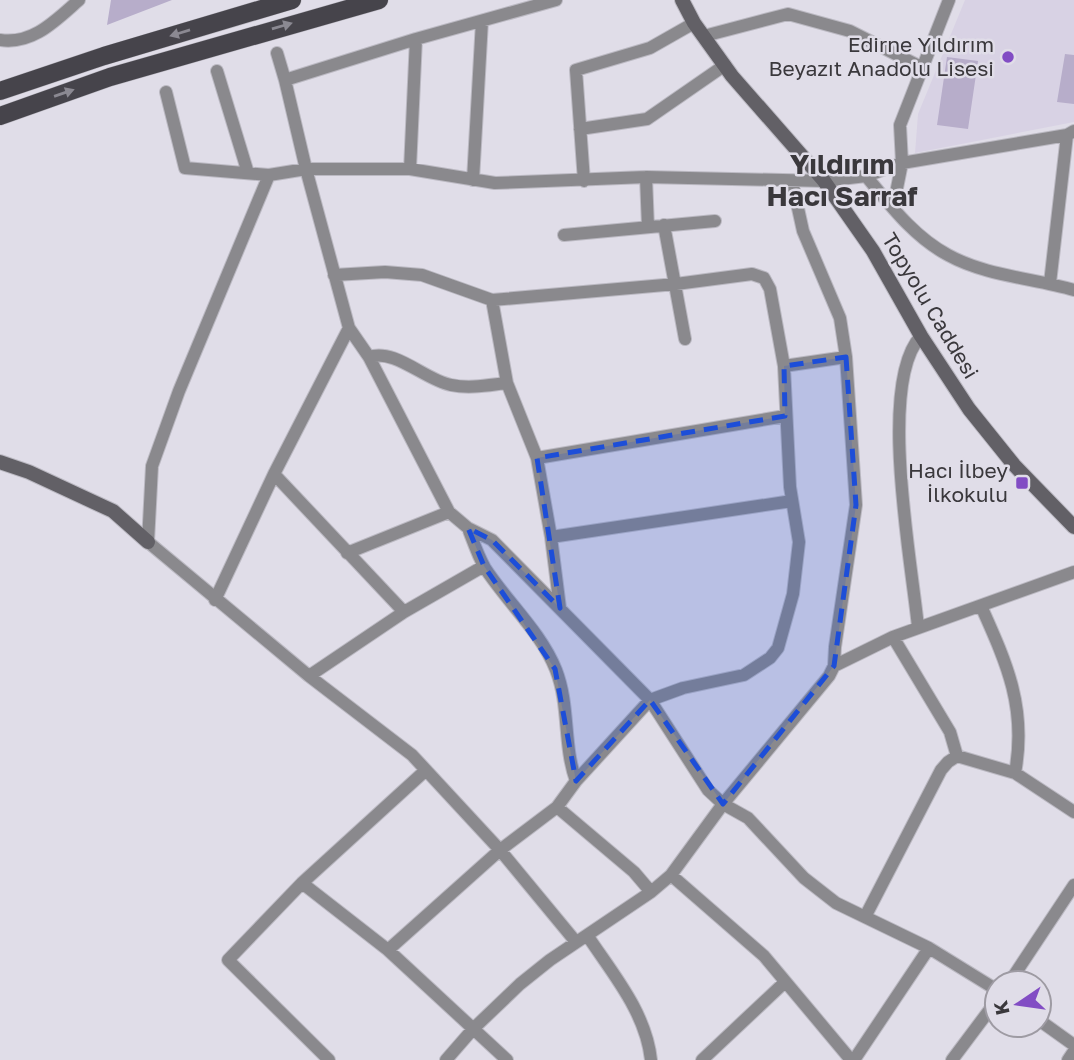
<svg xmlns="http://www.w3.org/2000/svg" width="1074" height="1060" viewBox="0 0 1074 1060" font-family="'Golos Text',sans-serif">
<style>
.built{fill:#d8d2e4}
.green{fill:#b7adca}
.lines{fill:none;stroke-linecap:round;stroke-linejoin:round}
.street-casing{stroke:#bbb9c2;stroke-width:14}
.secondary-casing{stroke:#bbb9c2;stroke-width:16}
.primary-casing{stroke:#bbb9c2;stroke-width:19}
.street{stroke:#8a898d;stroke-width:12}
.secondary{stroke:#626066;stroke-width:14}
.primary{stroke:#46444b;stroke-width:18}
.oneway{fill:#8b8992}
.marked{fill:#1d4ed8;fill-opacity:0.2;stroke:#1d4ed8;stroke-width:5;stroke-dasharray:14 9;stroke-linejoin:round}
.poi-dot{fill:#824dc4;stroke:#e0dde8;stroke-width:2.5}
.labels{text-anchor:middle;stroke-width:5;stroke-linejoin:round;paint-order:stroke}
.poi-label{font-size:21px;fill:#3a383c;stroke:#e0dde8;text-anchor:end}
.street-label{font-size:21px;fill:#3a383c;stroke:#e0dde8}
.district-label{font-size:28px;font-weight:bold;fill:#3a383c;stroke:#e0dde8}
</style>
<rect width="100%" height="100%" fill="#e0dde8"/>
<!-- built -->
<path class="built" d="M 965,0 L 1074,0 L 1074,122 L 915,153 L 918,114 Z"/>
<!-- green -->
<path class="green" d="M 111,0 L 172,0 L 107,25 Z
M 1065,54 L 1074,55 L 1074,104 L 1057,102 Z
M 947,57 L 978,61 L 968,129 L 937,125 Z"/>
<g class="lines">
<defs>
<path id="street" d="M 556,0 L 416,39 L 285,80 L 306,169 L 349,328 L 369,357 L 449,512 L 468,528 L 492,540 L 650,700 L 708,790 L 723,804 L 748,818 L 804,878 L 836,903 L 929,948 L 997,990
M 949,0 L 900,125 L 902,163 L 1067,135 L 1074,131
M 704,36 L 788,14 L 850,31 L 921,67
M 0,40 C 33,45 56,20 79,0
M 277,53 L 285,80
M 217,71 L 248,173
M 166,92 L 185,168 L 269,175
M 580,129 L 647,119 L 725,65
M 410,169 L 416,39
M 866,176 L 902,163 L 893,208
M 646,177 L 648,227
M 473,180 L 482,21
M 584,181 L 576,70 L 650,48 L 694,23
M 664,225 L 685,339
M 564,235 L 715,221
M 334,275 L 385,272 L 422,275 L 492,300 L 676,284 L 752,274 L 764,278 L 770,289 L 784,366 L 790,487 L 799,542 L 793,594 L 778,648 L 770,658 L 744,675 L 683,688 L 650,700 L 576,781 L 557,807 L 500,850 L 388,950
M 1050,283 L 1067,135
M 492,300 L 507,383 L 537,458 L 551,537 L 560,608
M 369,357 C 395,348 425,380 451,385 C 470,389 489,385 507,383
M 784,366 L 846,357
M 537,458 L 785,416
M 274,474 L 404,612 L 484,566
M 468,528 C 473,541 478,556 485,568 C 507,602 541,632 556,670 C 570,706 563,745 576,781
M 551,537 L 792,501
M 347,553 L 449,512
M 215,600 L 274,474 L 349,328
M 981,606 C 1007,664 1027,708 1015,773
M 918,627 C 912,564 877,382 921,336
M 893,637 L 950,732 L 957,756 L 1015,773 L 1074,812
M 834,666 L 893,637 L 1074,572
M 309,676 L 404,612
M 426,770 L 302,883 L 388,950 L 507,1060
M 557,807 L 634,872 L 651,892
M 671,875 L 764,956 L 851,1060
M 302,883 L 228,960 L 329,1060
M 865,917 L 941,770 L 948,762 L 957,756
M 587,935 C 612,973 646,1012 651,1060
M 576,942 L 500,850 L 412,755 L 309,676 L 148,542 L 152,466 L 179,391 L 269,175 L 306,169 L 410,169 L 495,183 L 646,177 L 824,181 L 866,176 C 890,205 914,237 948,255 C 986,276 1033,278 1074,290
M 1009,983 L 1074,885
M 1039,1020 L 1074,1045
M 446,1060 L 473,1029 L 520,984 L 550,960 L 651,892 L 671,875 L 723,804 L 829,676 L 834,666 L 835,647 L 856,505 L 846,357 L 840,318 L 803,231 L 792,181
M 702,1060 L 785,982
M 854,1060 L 929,948
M 952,1060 L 997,1000
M 1068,1060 L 1074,1051"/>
<path id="secondary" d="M 682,0 L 694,23 L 732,76 L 824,181 L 873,251 L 921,336 L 969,409 L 1014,465 L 1074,527
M 0,462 L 29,472 L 113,511 L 148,542"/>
<path id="primary" d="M 0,91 L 104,56 L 292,0
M 0,116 L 110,77 L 379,0"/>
</defs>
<!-- street casing -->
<use href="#street" class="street-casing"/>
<!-- secondary casing -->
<use href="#secondary" class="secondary-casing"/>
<!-- primary casing -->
<use href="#primary" class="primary-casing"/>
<!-- street -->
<use href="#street" class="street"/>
<!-- secondary -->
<use href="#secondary" class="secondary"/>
<!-- primary -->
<use href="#primary" class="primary"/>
</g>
<!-- one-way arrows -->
<defs><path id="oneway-solid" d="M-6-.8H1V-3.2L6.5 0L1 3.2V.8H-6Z" transform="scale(1.75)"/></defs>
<g class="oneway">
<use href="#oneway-solid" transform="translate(282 26) rotate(-16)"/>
<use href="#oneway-solid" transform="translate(180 33) rotate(163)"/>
<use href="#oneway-solid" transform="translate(64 93) rotate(-19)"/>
</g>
<!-- marked area -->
<path class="marked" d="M 846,357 L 856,505 L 834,666 L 723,804 L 650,700 L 576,781 L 555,669 L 484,566 L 468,528 L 492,540 L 560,608 L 537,458 L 785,416 L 784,366 Z"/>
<!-- markers -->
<g class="poi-dot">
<circle cx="1008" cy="57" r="7"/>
<rect x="1015" y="476" width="14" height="14" rx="3.5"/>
</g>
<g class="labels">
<!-- poi labels -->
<g class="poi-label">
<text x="994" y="52">Edirne Yıldırım<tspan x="994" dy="24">Beyazıt Anadolu Lisesi</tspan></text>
<text x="1008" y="478">Hacı İlbey<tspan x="1008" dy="24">İlkokulu</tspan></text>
</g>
<!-- street labels -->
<g class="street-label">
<text transform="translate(930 306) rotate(59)" y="7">Topyolu Caddesi</text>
</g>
<!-- district labels -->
<g class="district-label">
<text x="842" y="174">Yıldırım<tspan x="842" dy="32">Hacı Sarraf</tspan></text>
</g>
</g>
<!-- north arrow -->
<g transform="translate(1018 1004) rotate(257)"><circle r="33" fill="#e0dde8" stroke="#9e9ba3" stroke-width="2"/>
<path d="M0-5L12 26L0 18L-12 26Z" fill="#824dc4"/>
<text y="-10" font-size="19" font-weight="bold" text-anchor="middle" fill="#3a383c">K</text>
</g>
</svg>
